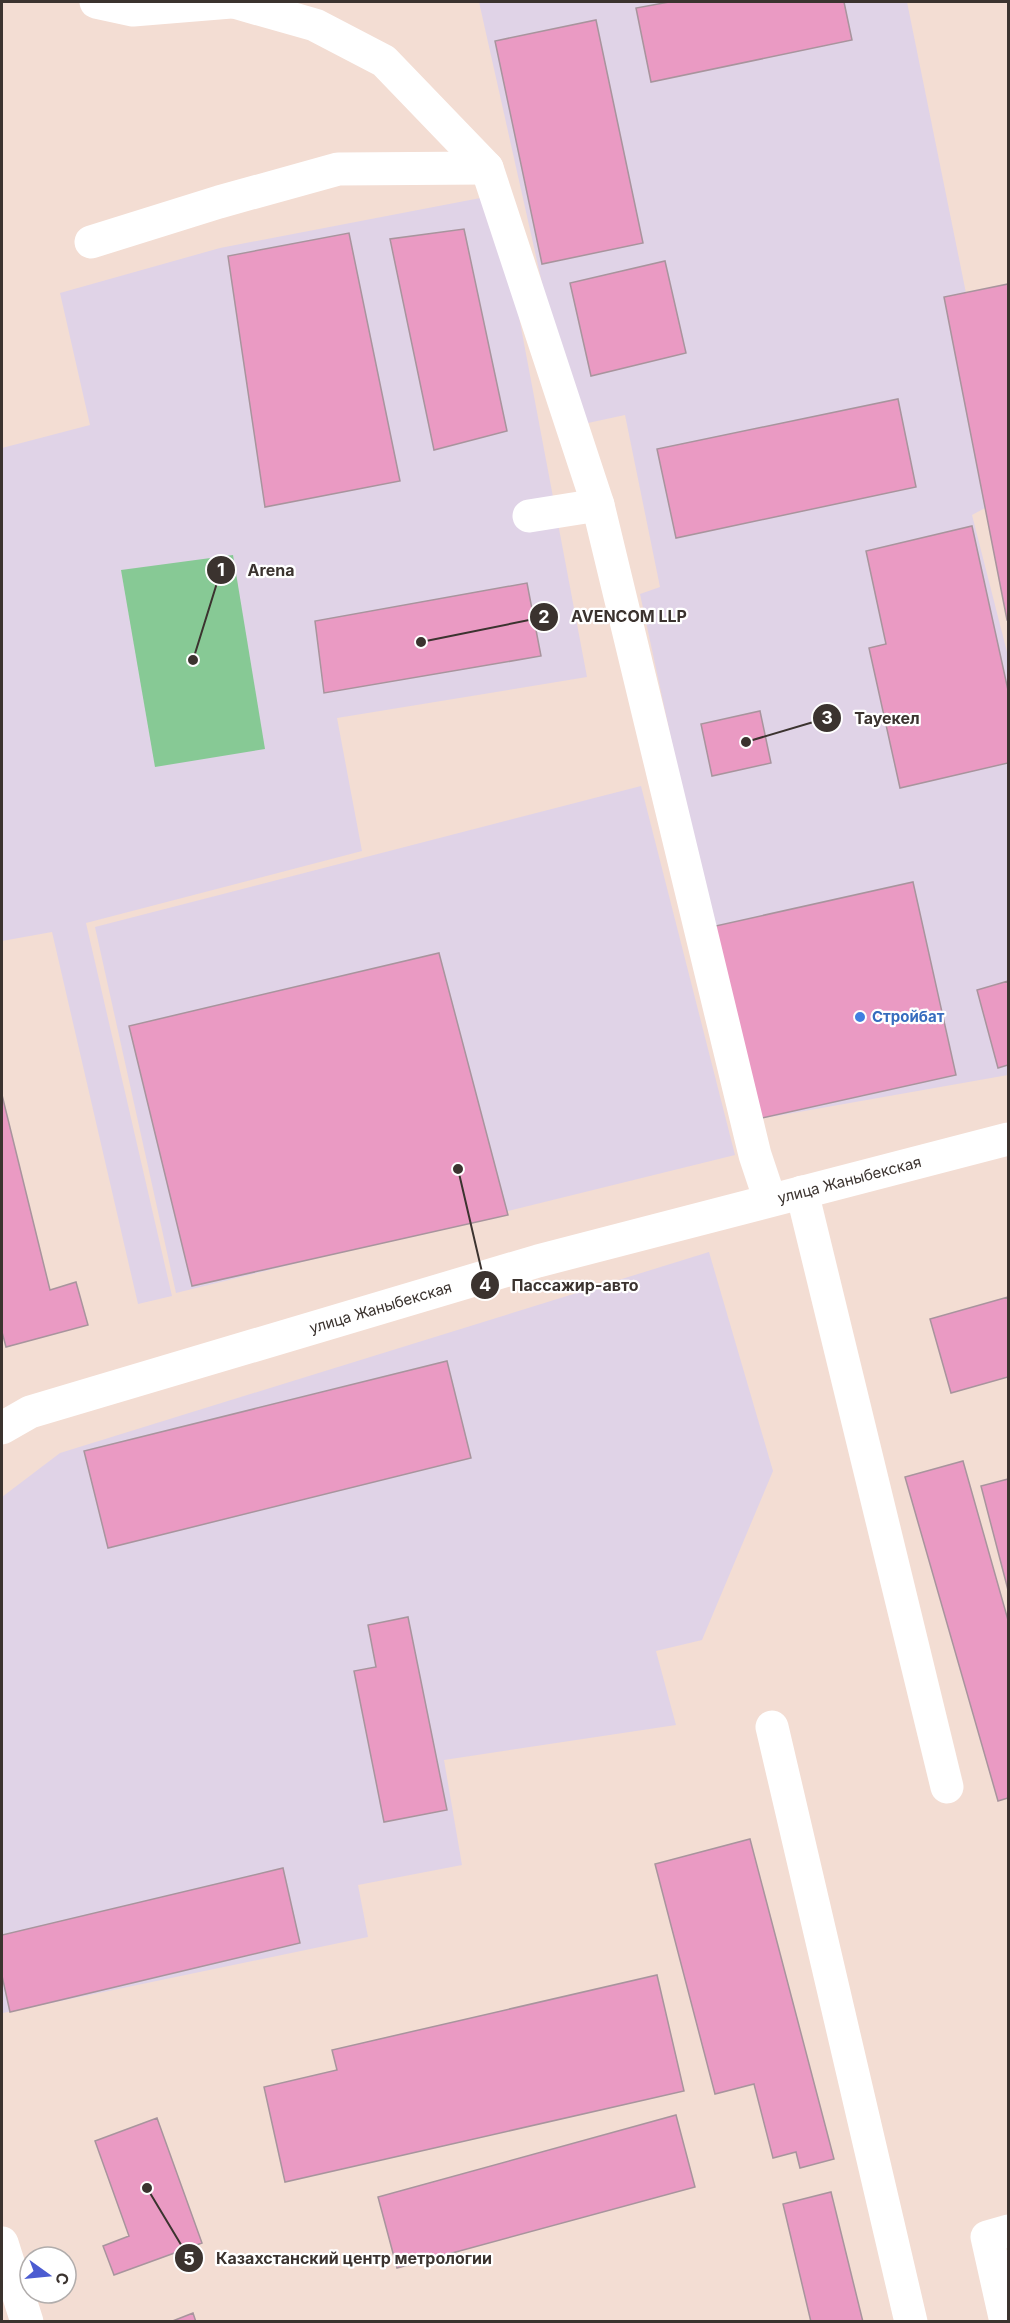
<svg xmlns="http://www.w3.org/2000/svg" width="1010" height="2323" viewBox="0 0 1010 2323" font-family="Inter,sans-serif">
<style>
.industrial{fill:#e0d3e7}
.green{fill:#87c995}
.building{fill:#ea9ac3;stroke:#a8949d;stroke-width:1.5}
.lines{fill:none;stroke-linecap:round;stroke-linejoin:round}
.minor{stroke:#fff;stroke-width:33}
.shop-dot{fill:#3f7fe0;stroke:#fff;stroke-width:2}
.labels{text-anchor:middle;stroke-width:4.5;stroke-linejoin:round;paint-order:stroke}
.shop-label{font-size:15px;font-weight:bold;fill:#366cbe;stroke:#fff;text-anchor:start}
.street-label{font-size:15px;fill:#3b332f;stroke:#fff}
.leader{fill:none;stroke:#3b332f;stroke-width:2}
.callout-dot{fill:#3b332f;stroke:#fff;stroke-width:2}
.mark-label{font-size:18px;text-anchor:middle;font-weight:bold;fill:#fff}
.callout-label{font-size:16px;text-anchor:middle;font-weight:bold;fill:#3b332f;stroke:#fff;stroke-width:4.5;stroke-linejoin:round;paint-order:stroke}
</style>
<rect width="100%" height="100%" fill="#f3ddd3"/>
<!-- industrial -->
<path class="industrial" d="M 479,2 L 907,2 L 966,293 L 944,297 L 985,508 L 972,515 L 1008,656 L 1008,1075 L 753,1120 L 640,594 L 660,587 L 625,415 L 574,426 Z
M 496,195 L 587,677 L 337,718 L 362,851 L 86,923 L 172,1296 L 138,1304 L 52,932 L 2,941 L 2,448 L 90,425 L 60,293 L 220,248 Z
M 641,786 L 735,1155 L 176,1293 L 95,927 Z
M 709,1252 L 773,1471 L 702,1640 L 656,1651 L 676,1725 L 444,1760 L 462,1865 L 358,1885 L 368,1937 L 3,2013 L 2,2007 L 2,1497 L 60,1453 Z"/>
<!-- green -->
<path class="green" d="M 233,555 L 265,749 L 155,767 L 121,570 Z"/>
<!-- building -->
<path class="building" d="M 669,2 L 844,2 L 852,40 L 651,82 L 636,8 Z
M 596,20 L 643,243 L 542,264 L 495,41 Z
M 464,229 L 507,431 L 434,450 L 390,239 Z
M 349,233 L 400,481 L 265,507 L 228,256 Z
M 665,261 L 686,353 L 591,376 L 570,283 Z
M 1008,284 L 1008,620 L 1007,620 L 944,297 Z
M 898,399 L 916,487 L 676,538 L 657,449 Z
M 972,526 L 1008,690 L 1008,763 L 900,788 L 869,648 L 886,644 L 866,551 Z
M 527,583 L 541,656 L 324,693 L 315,621 Z
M 760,711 L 771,763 L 712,776 L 701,724 Z
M 913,882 L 956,1075 L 753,1120 L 711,927 Z
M 439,953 L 508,1215 L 192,1286 L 129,1026 Z
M 1008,981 L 1008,1065 L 998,1068 L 977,990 Z
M 2,1095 L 50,1290 L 76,1282 L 88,1325 L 6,1347 L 2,1332 Z
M 1008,1297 L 1008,1377 L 951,1393 L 930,1319 Z
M 447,1361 L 471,1458 L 108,1548 L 84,1451 Z
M 963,1461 L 1008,1620 L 1008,1798 L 998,1801 L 905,1477 Z
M 1008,1479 L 1008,1590 L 981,1486 Z
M 408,1617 L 447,1810 L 384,1822 L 354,1671 L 376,1667 L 368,1625 Z
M 750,1839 L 834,2159 L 800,2168 L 796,2152 L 773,2158 L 754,2084 L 715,2094 L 655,1864 Z
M 283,1868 L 300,1943 L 10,2012 L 2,1976 L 2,1935 Z
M 657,1975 L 684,2091 L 285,2182 L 264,2087 L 337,2070 L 332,2050 Z
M 676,2115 L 695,2187 L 397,2268 L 378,2197 Z
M 157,2118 L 202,2243 L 114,2275 L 103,2246 L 129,2236 L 95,2141 Z
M 831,2192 L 863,2322 L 811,2322 L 783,2204 Z
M 193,2313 L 196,2322 L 170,2322 Z"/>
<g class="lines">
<!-- minor -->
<g class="minor">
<path d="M 96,2 L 133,10 L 231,2"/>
<path d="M 234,2 L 315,25 L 384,61 L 487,168 L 598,505"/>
<path d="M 91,242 L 219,202 L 338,169 L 487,168"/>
<path d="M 529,516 L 598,505 L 755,1155 L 770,1200"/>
<path d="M 802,1192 L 947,1787"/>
<path id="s1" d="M 2,1428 L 30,1412 L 538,1261 L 1008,1139"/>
<path d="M 772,1727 L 911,2322"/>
<path d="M 2,2243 L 27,2322"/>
<path d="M 1006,2322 L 987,2237 L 1008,2231"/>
</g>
</g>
<!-- markers -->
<circle class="shop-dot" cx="860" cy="1017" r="6"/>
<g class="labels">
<!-- shop labels -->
<g class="shop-label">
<text x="872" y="1022">Стройбат</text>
</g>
<!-- street labels -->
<g class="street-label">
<text dy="5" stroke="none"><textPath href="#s1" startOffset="884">улица Жаныбекская</textPath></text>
<text dy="5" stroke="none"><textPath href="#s1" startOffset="398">улица Жаныбекская</textPath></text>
</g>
</g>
<!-- callouts -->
<path class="leader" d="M193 660L221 570M421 642L544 617M746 742L827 718M458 1169L485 1285M147 2188L189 2258"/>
<g class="callout-dot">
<circle cx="193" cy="660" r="6"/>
<circle cx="421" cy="642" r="6"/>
<circle cx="746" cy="742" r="6"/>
<circle cx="458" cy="1169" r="6"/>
<circle cx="147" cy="2188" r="6"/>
<circle cx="221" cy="570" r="15"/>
<circle cx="544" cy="617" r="15"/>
<circle cx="827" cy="718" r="15"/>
<circle cx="485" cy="1285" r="15"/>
<circle cx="189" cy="2258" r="15"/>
</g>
<g class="mark-label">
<text x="221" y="576">1</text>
<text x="544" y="623">2</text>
<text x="827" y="724">3</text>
<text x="485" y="1291">4</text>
<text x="189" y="2265">5</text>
</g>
<g class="callout-label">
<text x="271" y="576">Arena</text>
<text x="629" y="622">AVENCOM LLP</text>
<text x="887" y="724">Тауекел</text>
<text x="575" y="1291">Пассажир-авто</text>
<text x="354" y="2264">Казахстанский центр метрологии</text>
</g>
<!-- border -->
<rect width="1010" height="2323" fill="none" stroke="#3b332f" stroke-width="6"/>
<!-- north arrow -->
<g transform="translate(48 2275) rotate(105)"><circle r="28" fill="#ffffff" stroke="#b1adac" stroke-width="1.5"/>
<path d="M0-4.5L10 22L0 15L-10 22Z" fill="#4c5cd1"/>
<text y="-9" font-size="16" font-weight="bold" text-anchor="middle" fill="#3b332f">С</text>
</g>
</svg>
